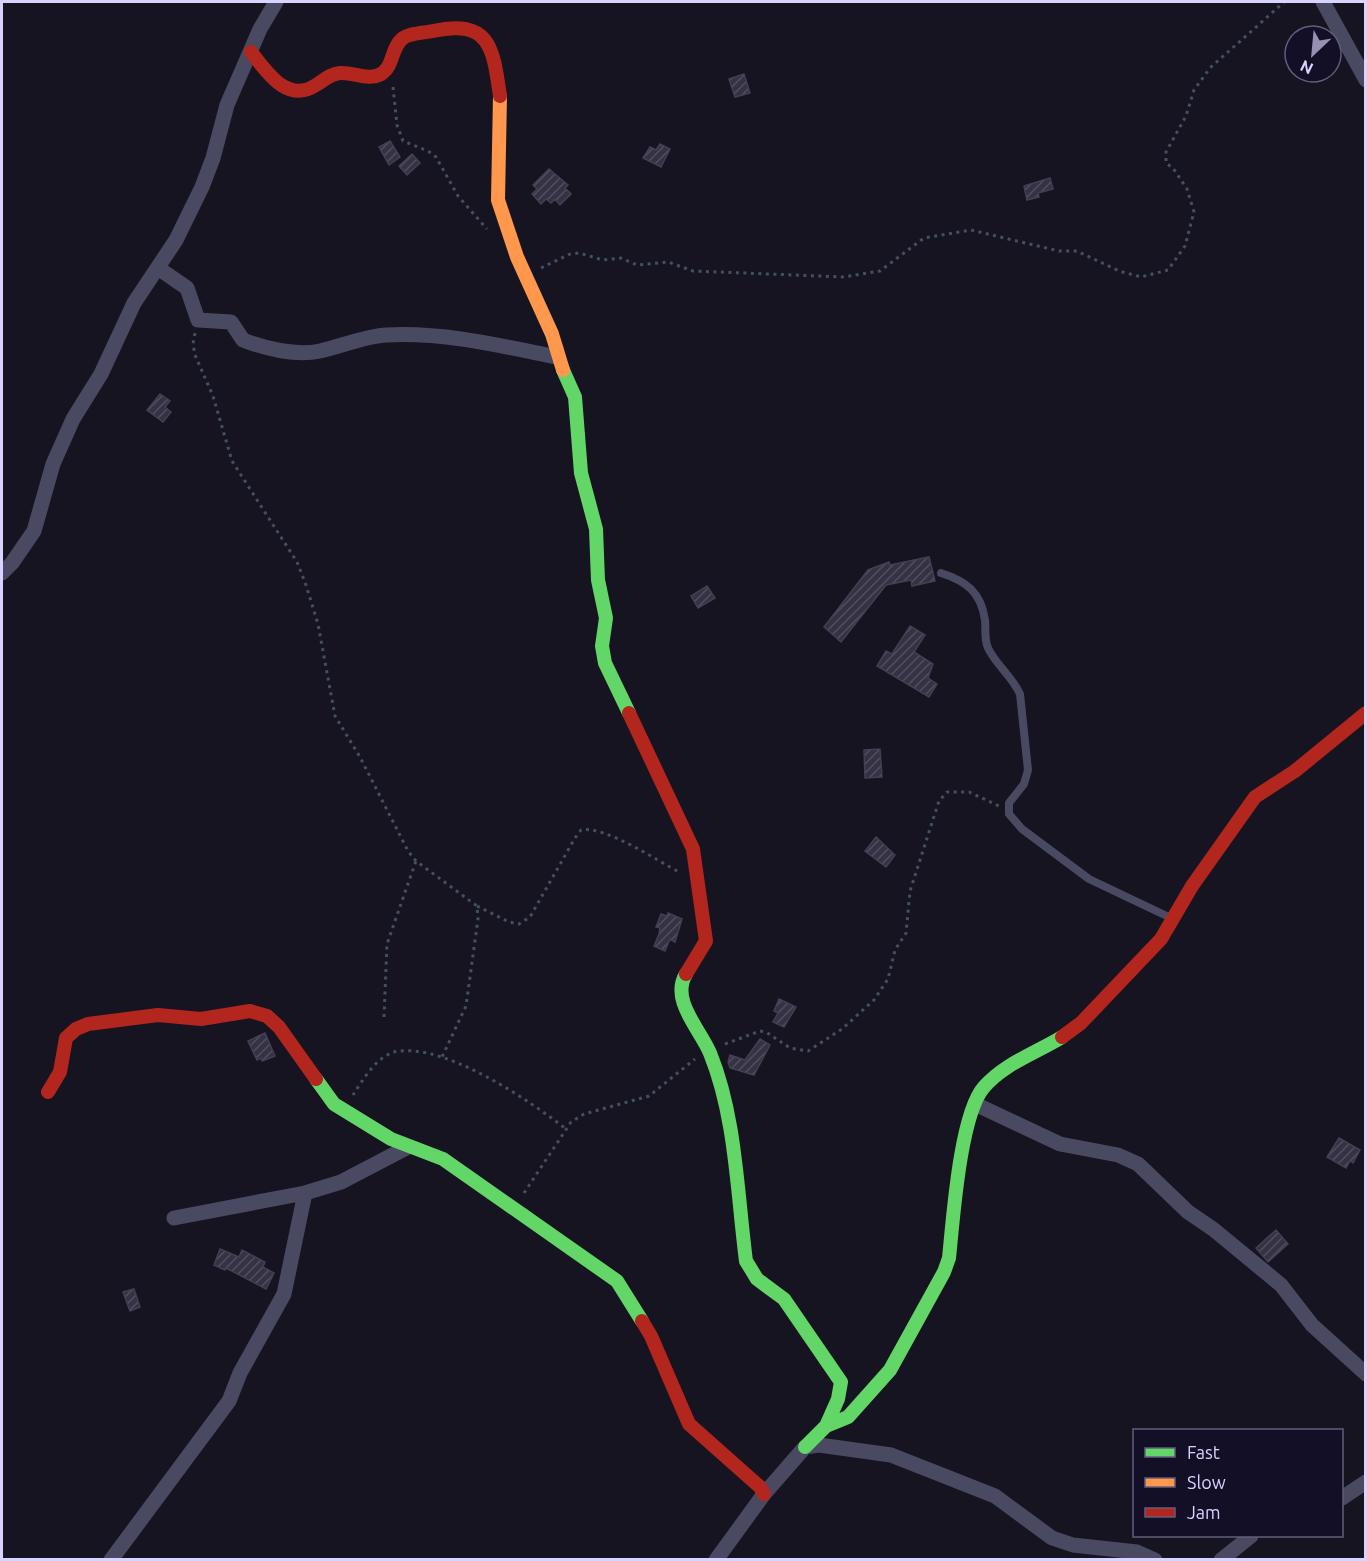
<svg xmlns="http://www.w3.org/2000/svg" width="1367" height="1561" viewBox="0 0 1367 1561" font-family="Ubuntu,sans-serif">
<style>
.building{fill:url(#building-hatch);stroke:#433f54;stroke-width:1.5}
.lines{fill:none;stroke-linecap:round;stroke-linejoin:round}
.path{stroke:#44505f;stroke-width:3;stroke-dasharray:3 4.5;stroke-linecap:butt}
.lane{stroke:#4a4962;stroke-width:8}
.street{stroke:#4a4962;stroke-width:15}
.fast{stroke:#63d668;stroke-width:14}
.slow{stroke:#ff974d;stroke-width:14}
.jam{stroke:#b3261e;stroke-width:14}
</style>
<defs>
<pattern id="building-hatch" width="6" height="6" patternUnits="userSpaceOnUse" patternTransform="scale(1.5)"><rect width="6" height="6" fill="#343243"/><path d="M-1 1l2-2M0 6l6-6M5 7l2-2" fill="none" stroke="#514f5f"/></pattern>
</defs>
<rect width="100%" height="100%" fill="#161421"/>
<!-- building -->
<path class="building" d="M 744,74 L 750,93 L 735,97 L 729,79 Z
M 390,141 L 400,157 L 389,165 L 379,147 Z
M 660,144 L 670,149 L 661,167 L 643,158 L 650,147 L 656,150 Z
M 412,154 L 420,163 L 407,175 L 399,166 Z
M 549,169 L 568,185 L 565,188 L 571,194 L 560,205 L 555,199 L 551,203 L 546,199 L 541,204 L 532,194 L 537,189 L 533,185 Z
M 1050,178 L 1053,189 L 1038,193 L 1039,197 L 1027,200 L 1024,186 Z
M 160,394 L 170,401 L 165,407 L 171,412 L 163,422 L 147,410 Z
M 929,557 L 935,581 L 912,586 L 911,580 L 886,585 L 841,642 L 824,627 L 868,570 L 889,562 L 890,565 Z
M 707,586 L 715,598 L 698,608 L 691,596 Z
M 910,626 L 925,635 L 914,652 L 933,664 L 928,678 L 937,684 L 929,697 L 877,666 L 886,651 L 892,654 Z
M 880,749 L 882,777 L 865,778 L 864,750 Z
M 876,837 L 895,855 L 886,867 L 865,851 Z
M 668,913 L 682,919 L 675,942 L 670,939 L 665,951 L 654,946 L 659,934 L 660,928 L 656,927 L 661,914 L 667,916 Z
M 779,999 L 796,1007 L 784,1027 L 773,1022 L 778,1013 L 774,1011 Z
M 265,1033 L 275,1056 L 262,1061 L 261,1058 L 257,1060 L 248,1041 Z
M 760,1039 L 770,1045 L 754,1075 L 730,1068 L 728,1062 L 730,1055 L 745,1060 Z
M 1339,1138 L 1360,1150 L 1353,1163 L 1350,1161 L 1346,1168 L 1327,1157 Z
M 1276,1230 L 1288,1244 L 1268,1262 L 1256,1248 Z
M 220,1249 L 239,1257 L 242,1250 L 265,1262 L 263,1267 L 274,1273 L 266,1289 L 226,1268 L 225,1270 L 214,1265 Z
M 134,1289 L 140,1307 L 130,1311 L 123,1292 Z"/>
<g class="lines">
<!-- path -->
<path class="path" d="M 393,87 L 397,125 L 403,141 L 428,151 L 436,157 L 458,196 L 487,229
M 541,268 L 570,254 L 579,253 L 603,260 L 621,258 L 637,265 L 668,262 L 693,271 L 844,277 L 880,271 L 924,238 L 971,230 L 1059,251 L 1077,251 L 1119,271 L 1141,277 L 1168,270 L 1185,246 L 1194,212 L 1187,189 L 1173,168 L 1166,163 L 1166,152 L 1186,116 L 1194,90 L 1210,68 L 1284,2
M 195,333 L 193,344 L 195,355 L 213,396 L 232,461 L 297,562 L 306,585 L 318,624 L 335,716 L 360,757 L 408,851 L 416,861 L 477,906 L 478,919 L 466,1006 L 442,1057
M 477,906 L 509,922 L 519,924 L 530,917 L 575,838 L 581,830 C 604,825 658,861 679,872
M 384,1017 L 387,944 L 416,861
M 725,1044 L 760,1031 L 766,1032 L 790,1048 L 808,1051 L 842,1029 L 874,1000 L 888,979 L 895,950 L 906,933 L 910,891 L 939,801 L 947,792 L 969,792 L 999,806
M 353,1095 C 362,1081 376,1057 394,1052 C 442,1041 529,1100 566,1129
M 524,1193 L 571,1122 L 584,1114 L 649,1096 L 695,1059"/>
<!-- lane -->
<path class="lane" d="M 941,573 C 966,581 981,592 985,620 C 986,630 984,639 988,648 C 996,665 1012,676 1020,694 L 1028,770 L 1024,784 L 1009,803 L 1009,814 L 1022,829 L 1089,879 L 1171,918"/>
<!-- street -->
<path class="street" d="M 1323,2 L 1366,80
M 158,268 L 187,288 L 198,320 L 231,322 L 243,340 C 266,349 296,356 320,351 C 342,346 365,336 387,335 C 444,332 502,346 557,357
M 2,573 L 12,563 L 34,531 L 53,464 L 73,419 L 101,374 L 134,303 L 176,240 L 202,187 L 213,158 L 227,105 L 260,29 L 276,2
M 975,1104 L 1060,1144 L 1118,1155 L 1138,1164 L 1188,1212 L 1213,1229 L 1281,1285 L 1312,1325 L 1366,1374
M 174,1218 L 305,1193 L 341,1182 L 408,1147
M 1342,1498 L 1366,1482
M 111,1560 L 229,1401 L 240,1373 L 284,1294 L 305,1193
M 716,1560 L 764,1494 L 805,1447 L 819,1445 L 891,1455 L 995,1496 L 1052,1538 L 1073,1545 L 1137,1552 L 1155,1560
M 1221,1560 L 1251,1536"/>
<!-- fast -->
<path class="fast" d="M 563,370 L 575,397 L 581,473 L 596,529 L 598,580 L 606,618 L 602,646 L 605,663 L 629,713
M 686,974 C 670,1000 700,1029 710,1053 C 736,1117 737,1192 746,1261 L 757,1279 L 784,1299 L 841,1382 L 838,1399 L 826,1426
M 316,1079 L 334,1104 L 391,1139 L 443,1159 L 617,1281 L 642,1321
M 805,1447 L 826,1426 L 848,1417 L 890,1370 L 944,1272 L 949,1258 C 953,1220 960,1114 984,1087 C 1005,1063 1036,1053 1062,1037"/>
<!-- slow -->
<path class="slow" d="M 500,96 L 498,200 L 517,257 L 552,334 L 563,370"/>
<!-- jam -->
<path class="jam" d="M 251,52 C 267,72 287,104 316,85 C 324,80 330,74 340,73 C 354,72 368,81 381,74 C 394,66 391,48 402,39 C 408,33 424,33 433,31 C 490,19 493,47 500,96
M 629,713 L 693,849 L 706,941 L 686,974
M 1062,1037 L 1081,1023 L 1161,939 L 1192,886 L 1255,797 L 1295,771 L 1366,713
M 48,1092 L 60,1072 L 66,1038 L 76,1029 L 88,1024 L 158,1015 L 201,1019 L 250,1011 L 267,1016 L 279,1027 L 316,1079
M 642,1321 L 651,1336 L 689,1424 L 760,1487 L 764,1494"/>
</g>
<!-- border -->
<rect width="1367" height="1561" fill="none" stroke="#d9d4ff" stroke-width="6"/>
<!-- legend -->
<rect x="1133" y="1429" width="210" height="108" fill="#130f26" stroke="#625e7d" stroke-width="1.5"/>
<rect x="1145" y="1448" width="30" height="9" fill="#63d668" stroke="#625e7d" stroke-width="1.5"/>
<text x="1187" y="1459" font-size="18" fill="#d9d4ff">Fast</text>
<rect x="1145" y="1478" width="30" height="9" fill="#ff974d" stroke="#625e7d" stroke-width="1.5"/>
<text x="1187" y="1489" font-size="18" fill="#d9d4ff">Slow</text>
<rect x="1145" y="1508" width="30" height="9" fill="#b3261e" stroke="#625e7d" stroke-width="1.5"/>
<text x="1187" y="1519" font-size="18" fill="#d9d4ff">Jam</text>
<!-- north arrow -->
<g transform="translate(1313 54) rotate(206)"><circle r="28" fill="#130f26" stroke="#625e7d" stroke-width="1.5"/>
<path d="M0-4.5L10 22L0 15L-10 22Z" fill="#9591b1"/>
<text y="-9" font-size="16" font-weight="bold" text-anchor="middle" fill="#d9d4ff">N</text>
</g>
</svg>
